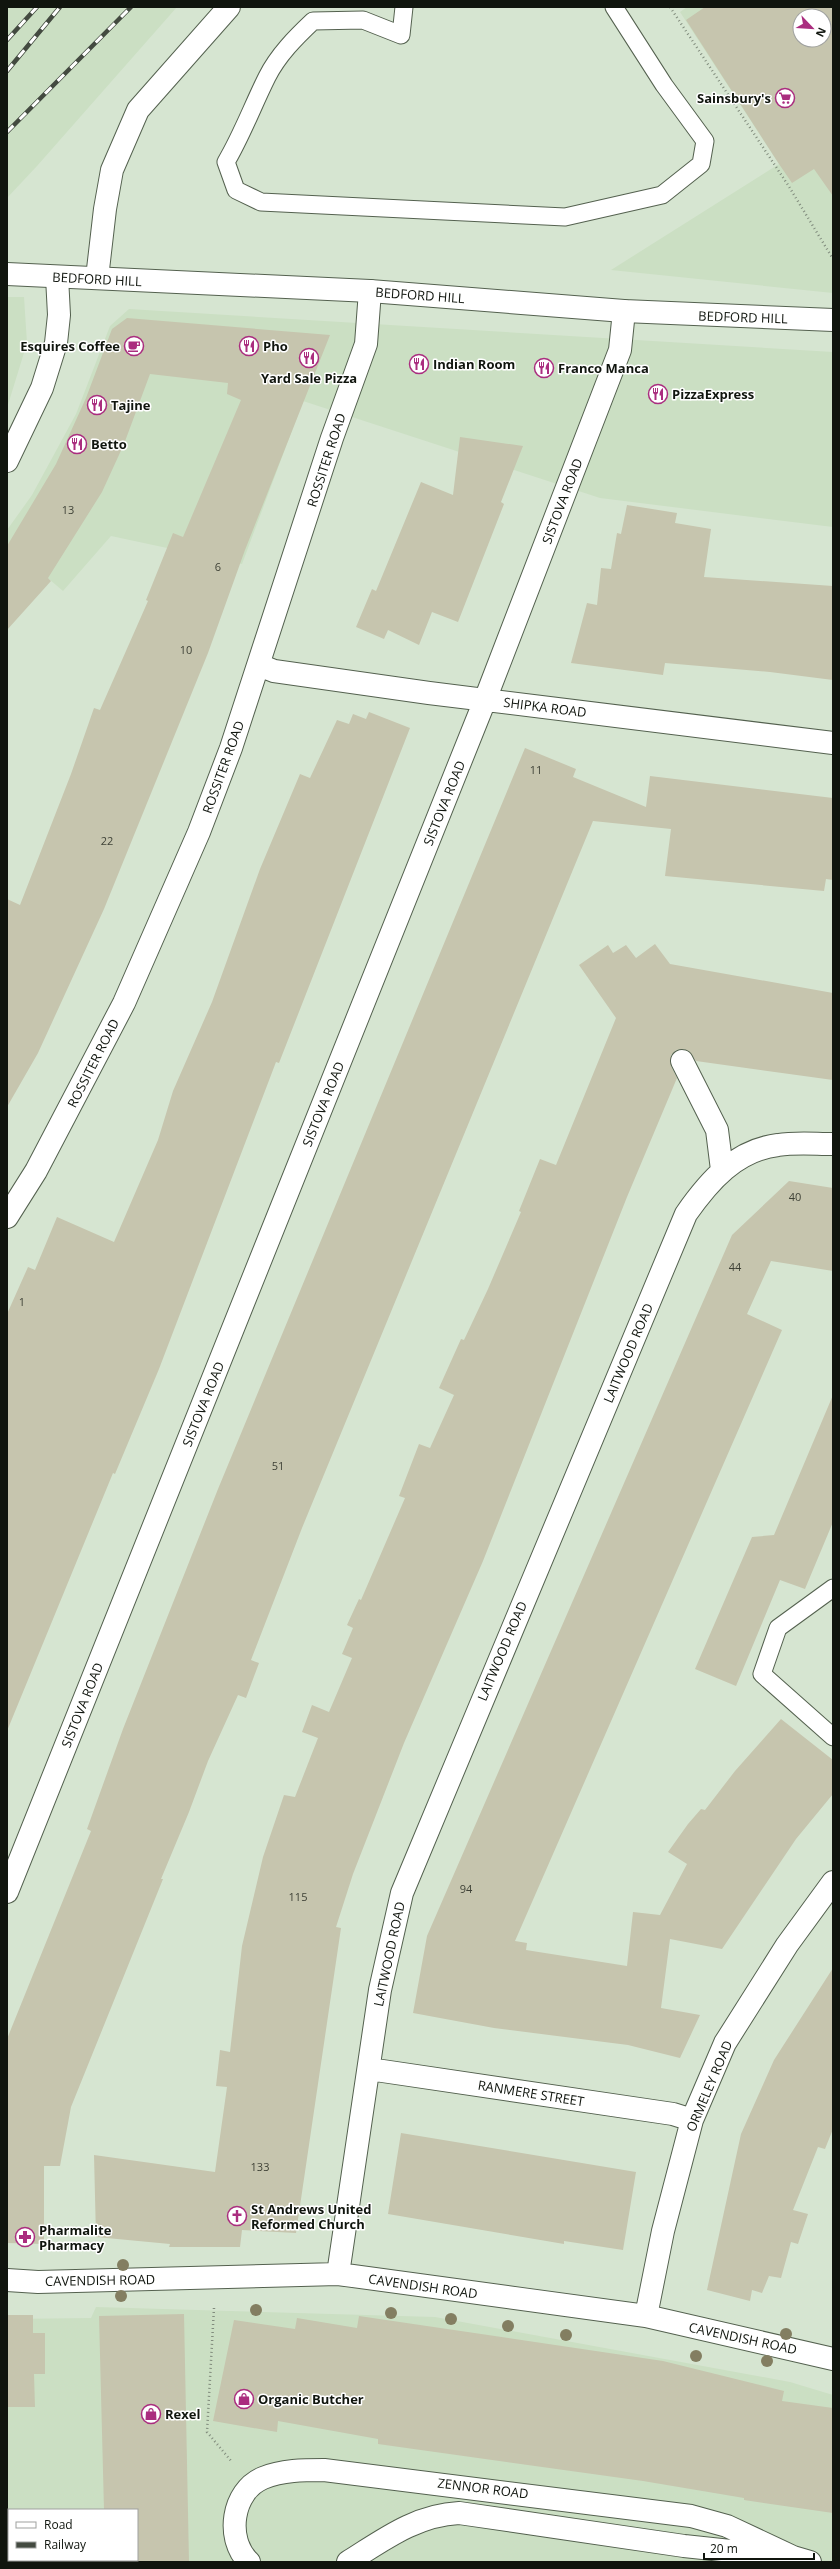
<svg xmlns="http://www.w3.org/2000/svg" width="840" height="2569" viewBox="0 0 840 2569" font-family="'Open Sans',sans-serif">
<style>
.built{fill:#cbdfc3;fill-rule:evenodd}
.building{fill:#c6c5ae;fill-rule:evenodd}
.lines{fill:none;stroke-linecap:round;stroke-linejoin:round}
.service-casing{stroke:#54614f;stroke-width:19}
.minor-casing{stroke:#54614f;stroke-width:24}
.tertiary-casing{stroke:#54614f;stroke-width:24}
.secondary-casing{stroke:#54614f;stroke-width:24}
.path{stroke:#818c7d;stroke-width:2.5;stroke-dasharray:1 3;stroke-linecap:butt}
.service{stroke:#fff;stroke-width:17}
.minor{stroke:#fff;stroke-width:22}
.tertiary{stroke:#fff;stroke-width:22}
.secondary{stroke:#fff;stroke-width:22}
.rail-casing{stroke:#434a40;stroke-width:4.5}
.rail{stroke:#fff;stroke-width:3;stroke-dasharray:9;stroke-linecap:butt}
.tree{fill:#837e61}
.labels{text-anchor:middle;stroke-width:3;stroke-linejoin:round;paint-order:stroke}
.number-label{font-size:11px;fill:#3e4136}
.poi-label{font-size:13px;font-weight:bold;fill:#10150e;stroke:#fff;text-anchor:start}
.street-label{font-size:13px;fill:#10150e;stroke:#fff}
</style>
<rect width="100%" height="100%" fill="#d6e5d1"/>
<!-- built -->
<path class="built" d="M 7,7 L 177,7 L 37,166 L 7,198 Z
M 687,7 L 833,7 L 833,293 L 611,270 L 779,164 L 680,12 ZM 800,16 L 824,16 L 824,40 L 800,40 Z
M 7,297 L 24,297 L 27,343 L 7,408 Z
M 129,309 L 833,352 L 833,527 L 600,498 L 303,401 L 242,564 L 111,536 L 63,591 L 7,543 L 7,530 L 32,495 L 76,414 L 110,326 Z
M 96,2307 L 435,2317 L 790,2382 L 833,2395 L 833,2562 L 7,2562 L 7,2319 L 91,2318 ZM 9,2510 L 137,2510 L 137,2560 L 9,2560 Z"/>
<!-- building -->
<path class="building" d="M 705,7 L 833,7 L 833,196 L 814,169 L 792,183 L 779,164 L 686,20 ZM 800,16 L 824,16 L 824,40 L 800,40 Z
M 127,318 L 330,335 L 245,550 L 208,653 L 104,909 L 38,1053 L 7,1107 L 7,899 L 20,905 L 71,774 L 94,708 L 100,710 L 148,601 L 146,600 L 173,533 L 183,537 L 241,400 L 227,394 L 228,383 L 150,374 L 124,444 L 102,492 L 48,578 L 51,581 L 7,630 L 7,546 L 56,464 L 86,398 L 112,329 Z
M 460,437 L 523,446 L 501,502 L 504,504 L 458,622 L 432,612 L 419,645 L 388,630 L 384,639 L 356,627 L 372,589 L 376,591 L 421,482 L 453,495 Z
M 627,505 L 677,513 L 675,523 L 711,529 L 704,577 L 833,586 L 833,680 L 770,672 L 665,663 L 663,675 L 571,663 L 587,603 L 597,605 L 601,568 L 611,569 L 617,533 L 621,534 Z
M 369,712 L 410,728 L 279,1063 L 276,1062 L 159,1369 L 115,1474 L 113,1473 L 7,1731 L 7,1314 L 28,1267 L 35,1270 L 57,1217 L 114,1242 L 158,1140 L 173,1091 L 212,1002 L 260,869 L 300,774 L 310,778 L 337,720 L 349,724 L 353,714 L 366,719 Z
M 525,748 L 576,769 L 573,777 L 646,807 L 650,776 L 833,798 L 833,880 L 826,879 L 824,891 L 665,876 L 671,829 L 593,821 L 302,1528 L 251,1660 L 259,1663 L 246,1698 L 238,1695 L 208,1761 L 189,1812 L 161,1879 L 163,1879 L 71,2107 L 60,2166 L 44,2166 L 44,2244 L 7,2243 L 7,2039 L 91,1831 L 87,1829 L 123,1729 L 218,1489 Z
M 655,944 L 670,964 L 833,993 L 833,1080 L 696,1061 L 689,1051 L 683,1049 L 676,1050 L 671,1055 L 671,1066 L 677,1078 L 627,1197 L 483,1561 L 404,1743 L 353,1874 L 336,1927 L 341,1928 L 296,2233 L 242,2230 L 240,2247 L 169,2247 L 170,2244 L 96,2237 L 94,2155 L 215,2172 L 227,2087 L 216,2086 L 220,2050 L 230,2052 L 242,1946 L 263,1857 L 284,1795 L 295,1797 L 318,1738 L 302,1732 L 312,1705 L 329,1712 L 352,1658 L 342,1654 L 353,1628 L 347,1625 L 359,1599 L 361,1600 L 405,1498 L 399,1496 L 419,1444 L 430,1448 L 454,1395 L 439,1388 L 461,1339 L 464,1340 L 488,1289 L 521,1212 L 519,1211 L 540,1159 L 556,1165 L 616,1018 L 579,965 L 608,945 L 613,953 L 626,945 L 636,958 Z
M 789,1181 L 833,1188 L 833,1271 L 771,1261 L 747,1314 L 782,1330 L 515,1941 L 527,1943 L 526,1950 L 627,1966 L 633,1912 L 660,1915 L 687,1864 L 668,1852 L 688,1824 L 701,1809 L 705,1810 L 735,1771 L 781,1719 L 833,1760 L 833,1794 L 796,1839 L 722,1949 L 670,1939 L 661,2008 L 700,2015 L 680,2058 L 628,2045 L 494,2028 L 413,2013 L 427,1936 L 732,1235 Z
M 833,1395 L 833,1522 L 805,1589 L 780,1580 L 736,1686 L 695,1669 L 752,1537 L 774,1535 Z
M 833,1968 L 833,2129 L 825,2149 L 818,2147 L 793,2210 L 808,2214 L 798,2244 L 791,2242 L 781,2278 L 769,2276 L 762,2293 L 752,2290 L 750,2301 L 707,2290 L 741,2134 L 774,2060 Z
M 401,2133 L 636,2172 L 623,2250 L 564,2241 L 564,2244 L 388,2214 Z
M 184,2314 L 189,2562 L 105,2562 L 105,2560 L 137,2560 L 137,2510 L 104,2510 L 99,2316 Z
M 7,2315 L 33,2315 L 33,2333 L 45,2333 L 45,2374 L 34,2374 L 35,2407 L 7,2407 Z
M 359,2316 L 663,2361 L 784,2391 L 782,2401 L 833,2408 L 833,2513 L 744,2500 L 744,2498 L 643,2481 L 378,2444 L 378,2439 L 278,2421 L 277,2432 L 213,2421 L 234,2320 L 295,2329 L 297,2318 L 357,2328 Z"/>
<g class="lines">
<defs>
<path id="service" d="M 404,7 L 401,35 L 363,20 L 313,21 C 296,37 278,55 267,77 C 253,105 242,135 226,162 L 236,190 L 261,202 L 565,217 L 662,195 L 701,164 L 705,141 L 664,85 L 614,7
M 833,1588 L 778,1628 L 762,1674 L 833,1737"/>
<path id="minor" d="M 97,278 L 105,209 L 112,170 L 138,110 L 229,7
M 259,665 L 274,671 L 429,693 L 833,743
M 682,1061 L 717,1130 L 722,1170
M 7,1217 L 36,1171 L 124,1003 L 199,832 L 231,748 L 332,438 L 366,344 L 370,291
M 7,1892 L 485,700 L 620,350 L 624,311
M 369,2069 L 673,2114 L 692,2120
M 338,2274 L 380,1990 L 402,1893 L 686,1214 C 709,1181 736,1150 778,1145 C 796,1142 815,1144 833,1144
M 7,2280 L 38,2282 L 338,2274 L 646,2316 L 833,2359
M 646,2316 L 663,2231 L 692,2120 L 725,2043 L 787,1945 L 833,1882
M 249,2562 C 225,2539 232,2491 263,2478 C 282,2470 304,2470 324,2470 L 691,2516 L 727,2526 L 793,2557 L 810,2562
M 348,2562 C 383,2540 416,2515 459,2513 L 684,2546 L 778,2556"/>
<path id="tertiary" d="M 7,461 L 42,388 L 56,343 L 59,315 L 57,277"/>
<path id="secondary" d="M 7,274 L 370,291 L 624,311 L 833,320"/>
</defs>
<!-- service casing -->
<use href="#service" class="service-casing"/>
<!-- minor casing -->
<use href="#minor" class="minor-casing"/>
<!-- tertiary casing -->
<use href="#tertiary" class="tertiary-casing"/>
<!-- secondary casing -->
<use href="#secondary" class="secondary-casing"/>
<!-- path -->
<path class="path" d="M 670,7 L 788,185 L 833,259
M 214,2308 L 207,2432 L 232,2462"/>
<!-- service -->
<use href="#service" class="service"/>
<!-- minor -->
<use href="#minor" class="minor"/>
<!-- tertiary -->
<use href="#tertiary" class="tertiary"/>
<!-- secondary -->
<use href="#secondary" class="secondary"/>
<defs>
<path id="rail" d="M 7,40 L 37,7
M 7,71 L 60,7
M 7,132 L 131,7"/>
</defs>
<!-- rail casing -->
<use href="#rail" class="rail-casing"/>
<!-- rail -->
<use href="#rail" class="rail"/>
</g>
<!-- trees -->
<g class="tree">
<circle cx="123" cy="2265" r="6"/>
<circle cx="121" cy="2296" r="6"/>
<circle cx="256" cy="2310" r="6"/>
<circle cx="391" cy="2313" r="6"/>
<circle cx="451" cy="2319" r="6"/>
<circle cx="508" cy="2326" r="6"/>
<circle cx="786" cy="2334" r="6"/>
<circle cx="566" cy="2335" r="6"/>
<circle cx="696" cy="2356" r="6"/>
<circle cx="767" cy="2361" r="6"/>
</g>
<!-- icons -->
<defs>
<symbol id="supermarket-ring" viewBox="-11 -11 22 22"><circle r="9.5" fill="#fff" stroke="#aa2d7f" stroke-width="1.5"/><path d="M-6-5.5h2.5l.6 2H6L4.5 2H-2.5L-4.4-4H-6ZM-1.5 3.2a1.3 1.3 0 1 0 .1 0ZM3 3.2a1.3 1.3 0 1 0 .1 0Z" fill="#aa2d7f"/></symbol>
<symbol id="cafe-ring" viewBox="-11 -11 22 22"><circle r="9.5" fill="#fff" stroke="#aa2d7f" stroke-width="1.5"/><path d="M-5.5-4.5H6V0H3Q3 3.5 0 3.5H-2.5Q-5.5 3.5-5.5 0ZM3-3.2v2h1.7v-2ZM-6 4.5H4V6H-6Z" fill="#aa2d7f"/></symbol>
<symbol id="restaurant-ring" viewBox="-11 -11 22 22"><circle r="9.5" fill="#fff" stroke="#aa2d7f" stroke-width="1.5"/><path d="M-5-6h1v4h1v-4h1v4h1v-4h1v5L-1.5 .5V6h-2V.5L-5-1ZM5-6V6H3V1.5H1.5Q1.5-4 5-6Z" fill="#aa2d7f"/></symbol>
<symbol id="church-ring" viewBox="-11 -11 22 22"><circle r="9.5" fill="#fff" stroke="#aa2d7f" stroke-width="1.5"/><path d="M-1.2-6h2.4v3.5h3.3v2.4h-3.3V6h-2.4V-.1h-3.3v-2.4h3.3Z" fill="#aa2d7f"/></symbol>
<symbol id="pharmacy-ring" viewBox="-11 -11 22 22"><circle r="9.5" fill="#fff" stroke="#aa2d7f" stroke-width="1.5"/><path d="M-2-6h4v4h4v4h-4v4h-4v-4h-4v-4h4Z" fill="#aa2d7f"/></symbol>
<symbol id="shop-ring" viewBox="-11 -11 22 22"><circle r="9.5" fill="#fff" stroke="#aa2d7f" stroke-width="1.5"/><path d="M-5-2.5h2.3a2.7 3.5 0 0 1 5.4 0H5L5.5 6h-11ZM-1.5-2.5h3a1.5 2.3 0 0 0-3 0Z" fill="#aa2d7f"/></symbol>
</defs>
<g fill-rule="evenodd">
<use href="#supermarket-ring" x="774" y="87" width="22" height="22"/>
<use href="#cafe-ring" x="123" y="335" width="22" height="22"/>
<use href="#restaurant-ring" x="238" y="335" width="22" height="22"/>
<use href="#restaurant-ring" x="298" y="347" width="22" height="22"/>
<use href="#restaurant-ring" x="408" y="353" width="22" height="22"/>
<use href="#restaurant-ring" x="533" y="357" width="22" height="22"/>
<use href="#restaurant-ring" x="647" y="383" width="22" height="22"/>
<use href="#restaurant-ring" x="86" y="394" width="22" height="22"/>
<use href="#restaurant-ring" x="66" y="433" width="22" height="22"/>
<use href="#church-ring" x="226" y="2205" width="22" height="22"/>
<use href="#pharmacy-ring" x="14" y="2226" width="22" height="22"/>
<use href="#shop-ring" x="233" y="2388" width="22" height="22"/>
<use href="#shop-ring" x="140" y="2403" width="22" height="22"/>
</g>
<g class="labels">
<!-- number labels -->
<g class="number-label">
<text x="68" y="514">13</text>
<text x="218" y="571">6</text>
<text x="186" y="654">10</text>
<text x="536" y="774">11</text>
<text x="107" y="845">22</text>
<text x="795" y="1201">40</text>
<text x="735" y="1271">44</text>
<text x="22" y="1306">1</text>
<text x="278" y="1470">51</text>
<text x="466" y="1893">94</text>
<text x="298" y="1901">115</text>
<text x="260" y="2171">133</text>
</g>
<!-- poi labels -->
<g class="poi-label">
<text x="771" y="103" text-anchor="end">Sainsbury's</text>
<text x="120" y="351" text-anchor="end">Esquires Coffee</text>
<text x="263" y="351">Pho</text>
<text x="433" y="369">Indian Room</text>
<text x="558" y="373">Franco Manca</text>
<text x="309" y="383" text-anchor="middle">Yard Sale Pizza</text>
<text x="672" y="399">PizzaExpress</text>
<text x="111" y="410">Tajine</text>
<text x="91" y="449">Betto</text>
<text x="251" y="2214">St Andrews United<tspan x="251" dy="15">Reformed Church</tspan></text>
<text x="39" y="2235">Pharmalite<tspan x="39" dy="15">Pharmacy</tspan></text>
<text x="258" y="2404">Organic Butcher</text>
<text x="165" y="2419">Rexel</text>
</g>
<!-- street labels -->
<g class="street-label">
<text transform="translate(97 279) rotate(3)" y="5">BEDFORD HILL</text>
<text transform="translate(420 295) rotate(4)" y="5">BEDFORD HILL</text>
<text transform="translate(743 317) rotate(2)" y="5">BEDFORD HILL</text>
<text transform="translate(326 460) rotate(-72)" y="5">ROSSITER ROAD</text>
<text transform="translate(562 501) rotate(-69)" y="5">SISTOVA ROAD</text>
<text transform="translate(545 707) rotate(7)" y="5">SHIPKA ROAD</text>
<text transform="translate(223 767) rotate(-70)" y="5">ROSSITER ROAD</text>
<text transform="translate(444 803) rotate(-68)" y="5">SISTOVA ROAD</text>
<text transform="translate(93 1063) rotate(-63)" y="5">ROSSITER ROAD</text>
<text transform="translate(323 1104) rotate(-68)" y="5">SISTOVA ROAD</text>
<text transform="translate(628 1353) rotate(-67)" y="5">LAITWOOD ROAD</text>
<text transform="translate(203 1404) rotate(-68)" y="5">SISTOVA ROAD</text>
<text transform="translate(502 1651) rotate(-67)" y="5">LAITWOOD ROAD</text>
<text transform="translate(82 1705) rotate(-68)" y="5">SISTOVA ROAD</text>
<text transform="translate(389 1954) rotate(-78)" y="5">LAITWOOD ROAD</text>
<text transform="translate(709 2086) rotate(-67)" y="5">ORMELEY ROAD</text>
<text transform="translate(531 2093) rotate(9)" y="5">RANMERE STREET</text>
<text transform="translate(100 2280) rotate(-1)" y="5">CAVENDISH ROAD</text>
<text transform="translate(423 2286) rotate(8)" y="5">CAVENDISH ROAD</text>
<text transform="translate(743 2338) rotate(12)" y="5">CAVENDISH ROAD</text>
<text transform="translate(483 2488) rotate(7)" y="5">ZENNOR ROAD</text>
</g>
</g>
<!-- border -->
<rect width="840" height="2569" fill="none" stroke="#10150e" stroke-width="16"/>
<!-- legend -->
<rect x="8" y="2509" width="130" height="52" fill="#ffffff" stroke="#9fa19f"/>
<rect x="16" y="2522" width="20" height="6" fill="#ffffff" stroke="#9fa19f"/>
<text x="44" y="2529" font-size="12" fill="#10150e">Road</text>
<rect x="16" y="2542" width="20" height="6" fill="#434a40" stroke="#9fa19f"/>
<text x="44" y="2549" font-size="12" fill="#10150e">Railway</text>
<!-- north arrow -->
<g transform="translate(812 28) rotate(115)"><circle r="19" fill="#ffffff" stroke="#9fa19f"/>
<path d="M0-3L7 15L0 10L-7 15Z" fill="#aa2d7f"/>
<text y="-6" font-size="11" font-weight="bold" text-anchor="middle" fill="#10150e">N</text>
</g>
<!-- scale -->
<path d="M704 2553v6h110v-6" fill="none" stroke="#10150e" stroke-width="2"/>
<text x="710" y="2553" font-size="12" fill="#10150e" stroke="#ffffff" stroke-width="3" paint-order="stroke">20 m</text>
</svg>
